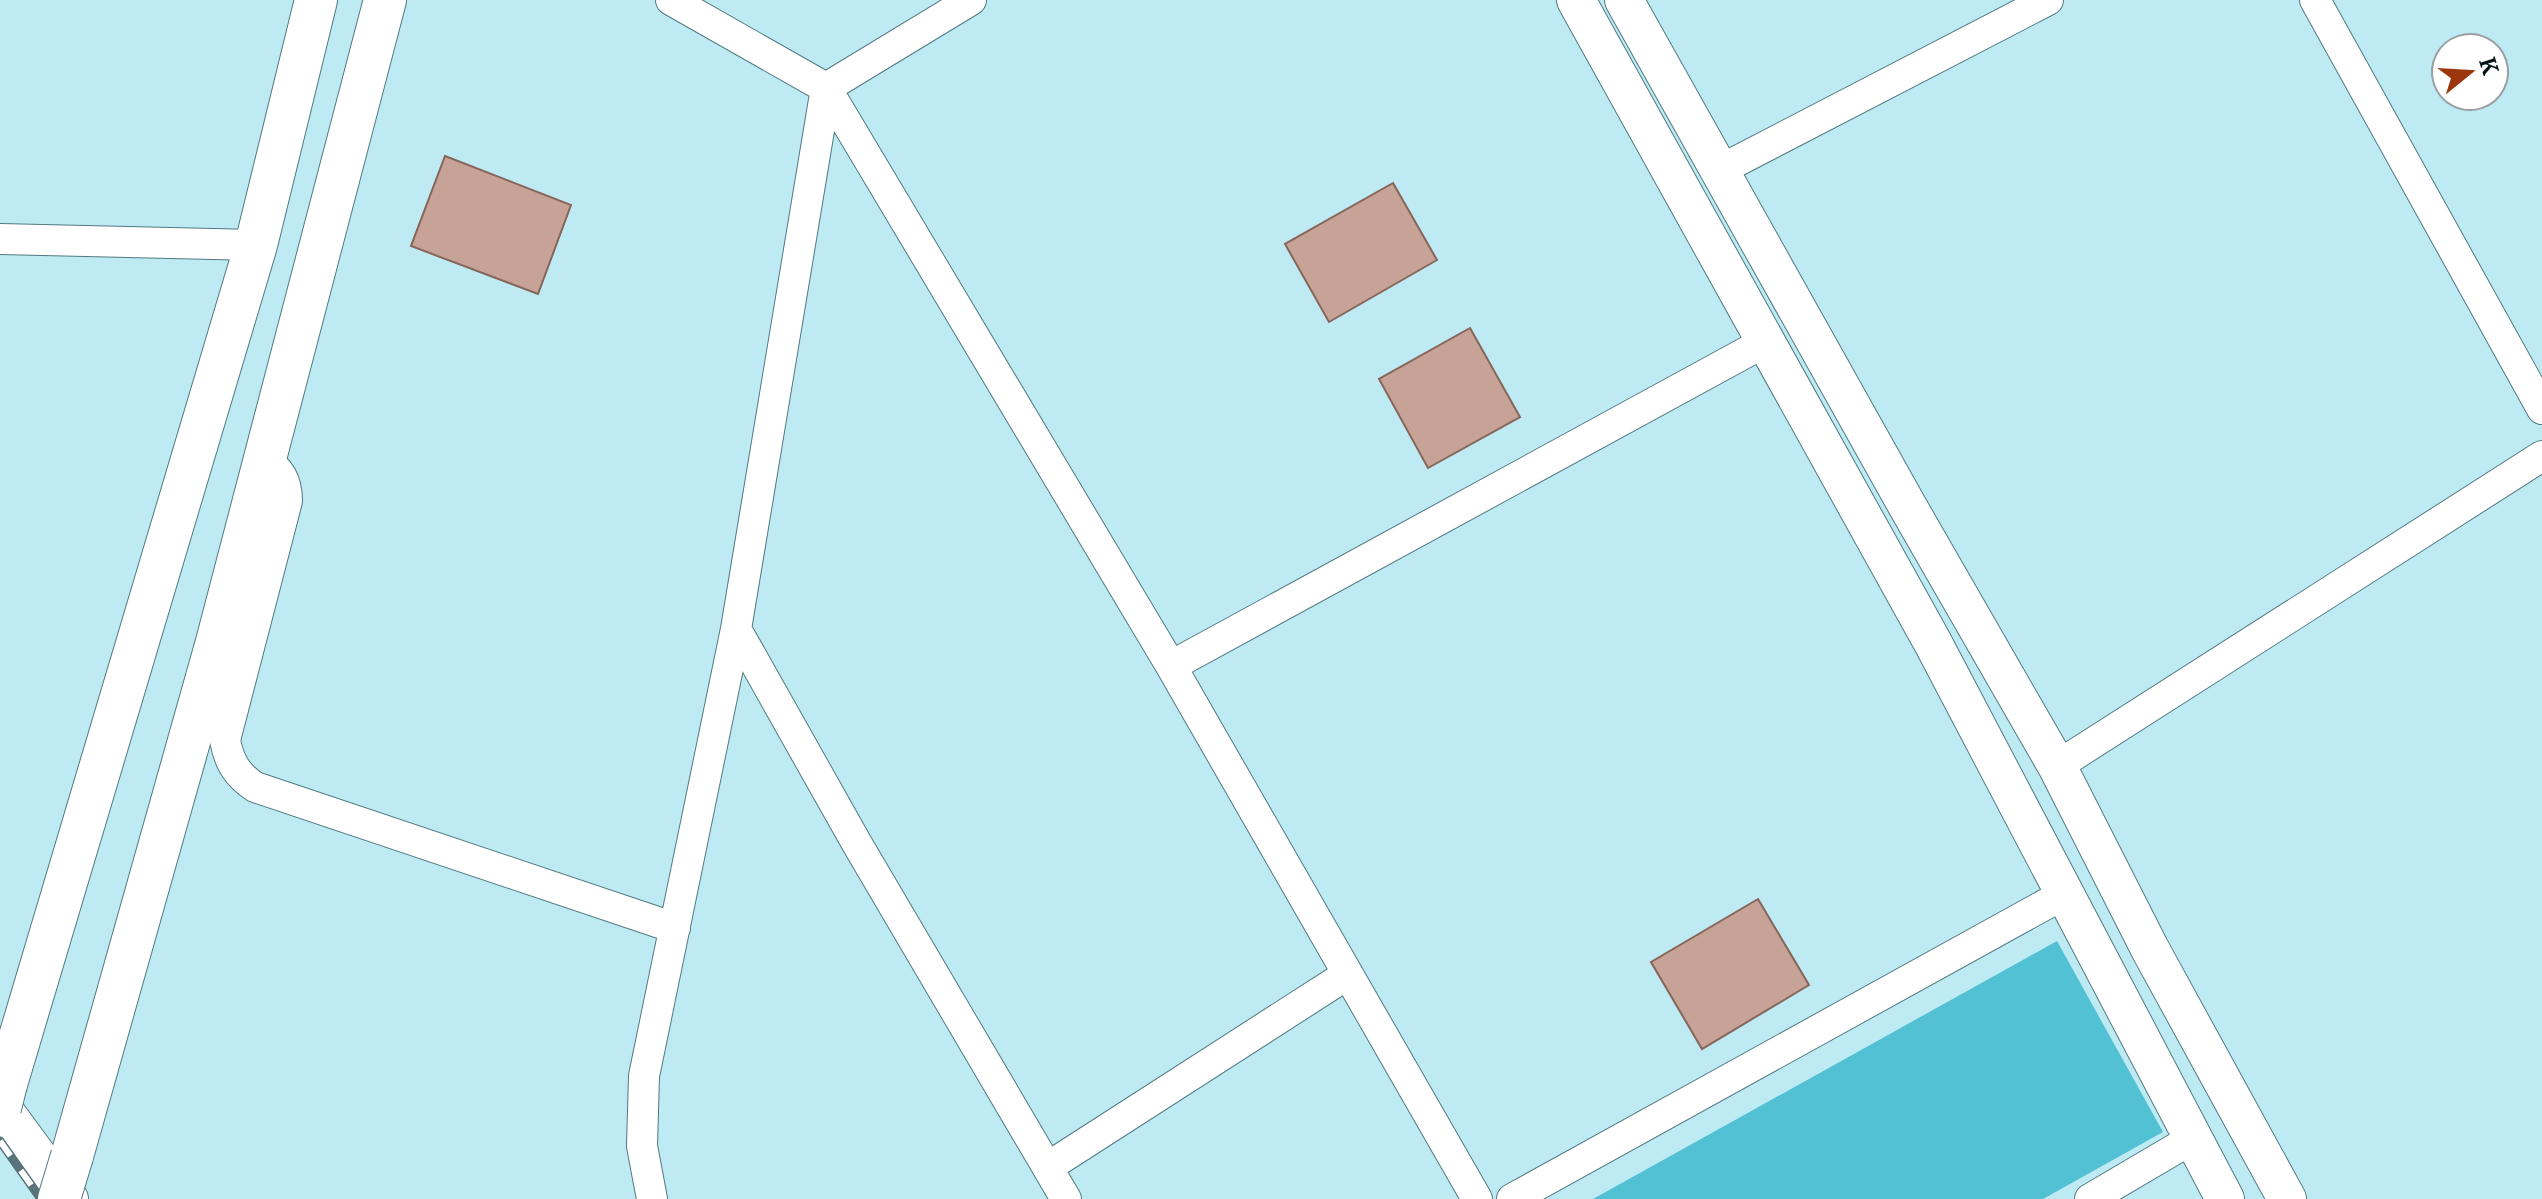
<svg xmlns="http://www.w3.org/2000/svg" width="2542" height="1199" viewBox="0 0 2542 1199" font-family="Merriweather,serif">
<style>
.green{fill:#52c1d4}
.building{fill:#c7a296;stroke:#87655a;stroke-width:2}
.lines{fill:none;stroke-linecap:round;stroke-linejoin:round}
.minor-casing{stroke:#517a82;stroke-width:32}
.tertiary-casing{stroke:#517a82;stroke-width:40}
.secondary-casing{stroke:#517a82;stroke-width:44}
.minor{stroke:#fff;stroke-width:30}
.tertiary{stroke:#fff;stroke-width:38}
.secondary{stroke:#fff;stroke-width:42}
.rail-casing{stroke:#58747a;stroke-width:9}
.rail{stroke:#fff;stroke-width:6;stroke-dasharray:18;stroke-linecap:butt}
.secondary-bridge-casing{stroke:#517a82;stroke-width:44;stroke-linecap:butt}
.secondary-bridge{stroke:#fff;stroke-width:42}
</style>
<rect width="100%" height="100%" fill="#beeaf3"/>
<!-- green -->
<path class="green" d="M 2057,941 L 2163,1132 L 2043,1199 L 1593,1199 Z"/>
<!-- building -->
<path class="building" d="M 445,156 L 571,205 L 538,294 L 411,246 Z
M 1393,183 L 1437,260 L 1329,322 L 1285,244 Z
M 1470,328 L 1520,417 L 1428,468 L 1379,379 Z
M 1758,899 L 1809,985 L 1702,1049 L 1651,962 Z"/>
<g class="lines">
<defs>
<path id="minor" d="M 671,0 L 826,88 L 1171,666 L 1477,1199
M 2315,0 L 2542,409
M 1720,170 L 2048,0
M 0,239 L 256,245
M 264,460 C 281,469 287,482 287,501 L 225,740 C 229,762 237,775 255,787 L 675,928
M 736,629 L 856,842 L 1066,1199
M 1171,666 L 1765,342
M 2057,766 L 2542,456
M 1048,1167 L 1348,974
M 652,1199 L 642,1146 L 644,1076 L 736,629 L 826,88 L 971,0
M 1512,1199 L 2066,893
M 2090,1199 L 2192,1139"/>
<path id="tertiary" d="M 1576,0 L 1933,643 L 2225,1199
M 1624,0 L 1908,507 L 2057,766 L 2150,949 L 2287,1199
M 0,1105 L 69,1199"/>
<path id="secondary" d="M 6,1084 L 256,245 L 316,0
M 72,1156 L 217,642 L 385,0"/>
</defs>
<!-- minor casing -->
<use href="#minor" class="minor-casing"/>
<!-- tertiary casing -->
<use href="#tertiary" class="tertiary-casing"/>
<!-- secondary casing -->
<use href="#secondary" class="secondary-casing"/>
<!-- minor -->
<use href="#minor" class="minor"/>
<!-- tertiary -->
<use href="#tertiary" class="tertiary"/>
<!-- secondary -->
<use href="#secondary" class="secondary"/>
<defs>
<path id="rail" d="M 0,1141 L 41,1199"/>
</defs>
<!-- rail casing -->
<use href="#rail" class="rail-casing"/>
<!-- rail -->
<use href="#rail" class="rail"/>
<defs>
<path id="secondary-bridge" d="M 0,1108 L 6,1084
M 59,1199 L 72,1156"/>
</defs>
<!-- secondary-bridge casing -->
<use href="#secondary-bridge" class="secondary-bridge-casing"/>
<!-- secondary-bridge -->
<use href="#secondary-bridge" class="secondary-bridge"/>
</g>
<!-- north arrow -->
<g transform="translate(2470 72) rotate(72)"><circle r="38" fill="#ffffff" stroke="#9aa0a1" stroke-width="2"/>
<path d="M0-6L14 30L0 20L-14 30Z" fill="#9c370d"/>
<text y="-12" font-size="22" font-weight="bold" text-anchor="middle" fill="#031215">K</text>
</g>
</svg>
